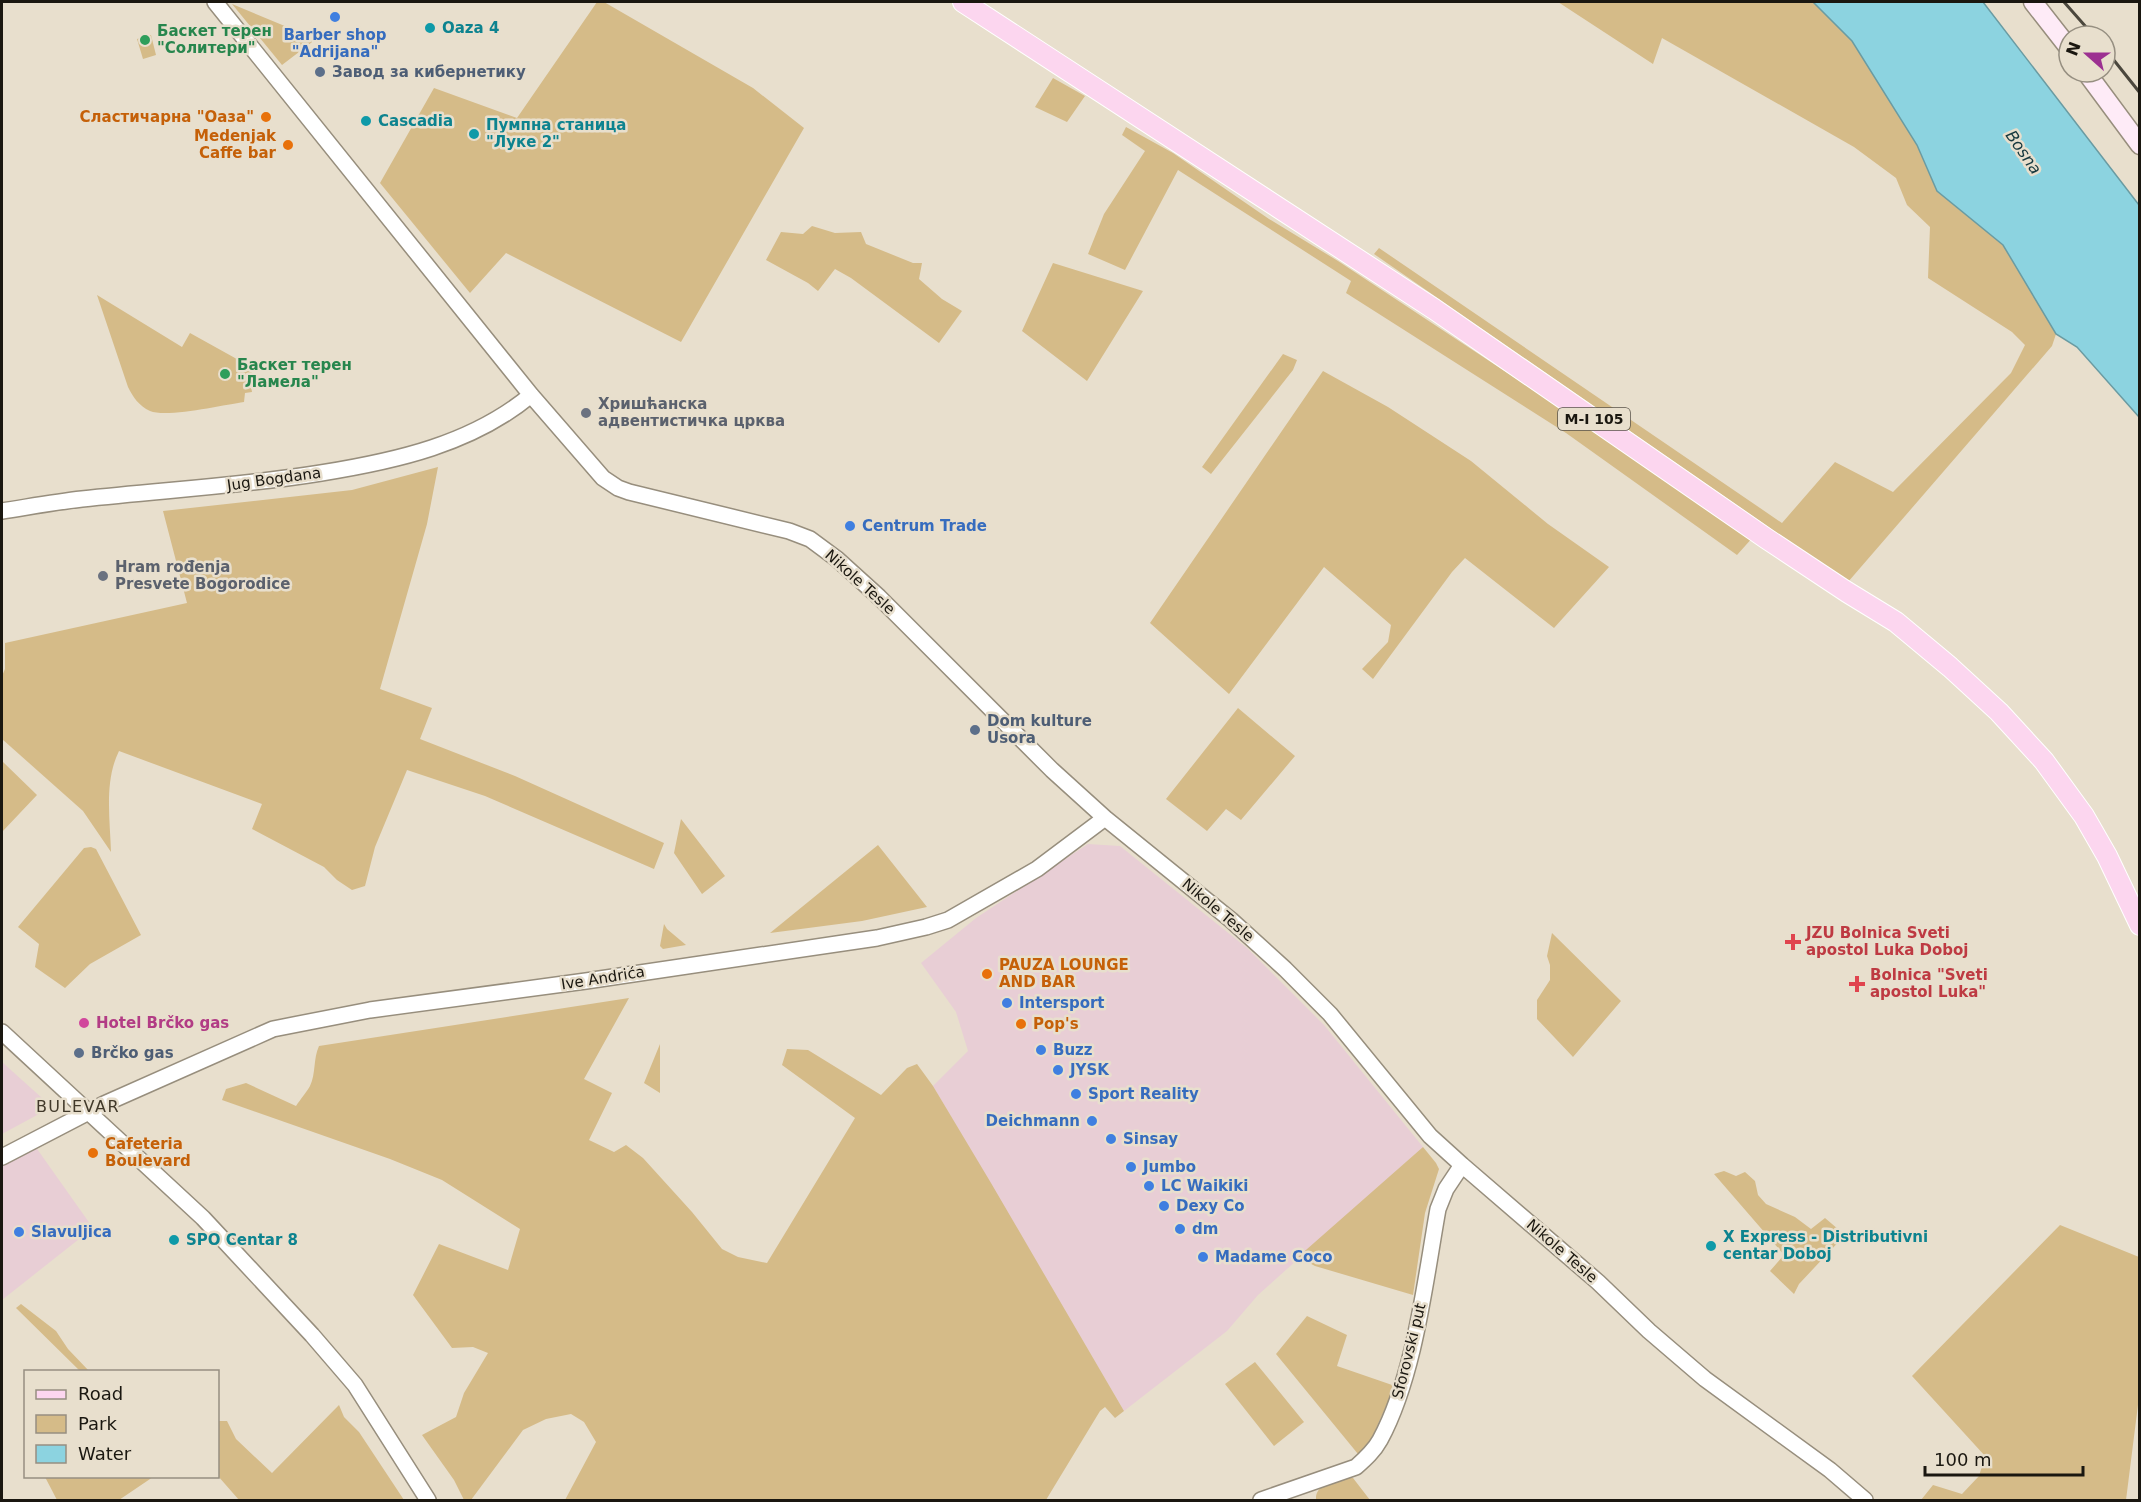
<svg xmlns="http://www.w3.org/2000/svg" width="2141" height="1502" viewBox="0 0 2141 1502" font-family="'DejaVu Sans',sans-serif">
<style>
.commercial{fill:#e8ced5}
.green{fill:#d5bb88}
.water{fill:#8cd3e0;stroke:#6a9ba2;stroke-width:1.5}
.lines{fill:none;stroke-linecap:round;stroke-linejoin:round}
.tertiary-casing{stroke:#978e7d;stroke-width:18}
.secondary-casing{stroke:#978e7d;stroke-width:21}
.primary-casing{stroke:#fff;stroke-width:22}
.tertiary{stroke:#fff;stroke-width:15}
.secondary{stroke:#feebf7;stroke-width:18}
.primary{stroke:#fcd6ef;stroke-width:20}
.rail{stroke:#4b473d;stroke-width:3}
.shop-dot{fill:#3f7fe0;stroke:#e8dfcd;stroke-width:2}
.culture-dot{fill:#0f9aa8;stroke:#e8dfcd;stroke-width:2}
.leisure-dot{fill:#2e9e5b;stroke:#e8dfcd;stroke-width:2}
.service-dot{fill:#5c6f8a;stroke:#e8dfcd;stroke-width:2}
.food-dot{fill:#e8710a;stroke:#e8dfcd;stroke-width:2}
.worship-dot{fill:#6b7280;stroke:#e8dfcd;stroke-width:2}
.health-dot{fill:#e0444e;stroke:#e8dfcd;stroke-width:2}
.hotel-dot{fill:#d1479c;stroke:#e8dfcd;stroke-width:2}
.labels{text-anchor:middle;stroke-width:5;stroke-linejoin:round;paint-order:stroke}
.shield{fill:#e8dfcd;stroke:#585349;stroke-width:1.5}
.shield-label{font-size:14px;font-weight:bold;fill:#1a1710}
.culture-label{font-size:15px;font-weight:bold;fill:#0d838f;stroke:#e8dfcd;text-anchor:start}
.leisure-label{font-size:15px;font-weight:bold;fill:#27864d;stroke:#e8dfcd;text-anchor:start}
.shop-label{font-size:15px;font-weight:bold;fill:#366cbe;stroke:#e8dfcd;text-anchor:start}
.service-label{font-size:15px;font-weight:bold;fill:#4e5e75;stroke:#e8dfcd;text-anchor:start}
.food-label{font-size:15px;font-weight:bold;fill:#c56008;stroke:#e8dfcd;text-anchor:start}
.worship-label{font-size:15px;font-weight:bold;fill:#5b616d;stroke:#e8dfcd;text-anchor:start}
.street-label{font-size:15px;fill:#1a1710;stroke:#e8dfcd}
.health-label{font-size:15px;font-weight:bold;fill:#be3a42;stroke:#e8dfcd;text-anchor:start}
.hotel-label{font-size:15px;font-weight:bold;fill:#b23c85;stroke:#e8dfcd;text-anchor:start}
.water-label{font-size:16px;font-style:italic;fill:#15383e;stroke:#e8dfcd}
.neighbourhood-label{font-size:16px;letter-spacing:1.5px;fill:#41392a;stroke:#e8dfcd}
</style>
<rect width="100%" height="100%" fill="#e8dfcd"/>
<!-- commercial -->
<path class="commercial" d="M 1088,844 L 1120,846 L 1247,948 L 1324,1025 L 1423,1147 L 1258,1295 L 1227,1331 L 1124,1411 L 933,1086 L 968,1051 L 956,1012 L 921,963 L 976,918 Z
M 2,1062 L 52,1107 L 2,1134 Z
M 35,1146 L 93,1228 L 2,1300 L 2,1164 Z"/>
<!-- green -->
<path class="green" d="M 597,2 L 604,2 L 753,88 L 804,128 L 681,342 L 506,253 L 470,293 L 380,183 L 434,88 L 517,118 Z
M 1558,2 L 1813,2 L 1852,40 L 1917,145 L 1937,191 L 2003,245 L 2056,334 L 2052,346 L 1848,582 L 1374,254 L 1379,248 L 1782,523 L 1835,462 L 1893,492 L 2011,373 L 2025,345 L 2012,332 L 1928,278 L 1930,227 L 1907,205 L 1896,178 L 1854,147 L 1662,38 L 1653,64 Z
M 232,4 L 316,39 L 282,65 Z
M 151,35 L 156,55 L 143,59 L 137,39 Z
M 1053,78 L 1085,96 L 1067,122 L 1035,107 Z
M 1126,127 L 1173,153 L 1269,219 L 1338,261 L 1754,536 L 1737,555 L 1566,433 L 1346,293 L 1351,281 L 1178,170 L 1125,270 L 1088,254 L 1104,214 L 1145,151 L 1122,135 Z
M 812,226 L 835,233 L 861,232 L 866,244 L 913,263 L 922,263 L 919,279 L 942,299 L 962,311 L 939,343 L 851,278 L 835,269 L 818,291 L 808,283 L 766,260 L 781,232 L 803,234 Z
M 1053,263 L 1143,291 L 1087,381 L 1022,331 Z
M 97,295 L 182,347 L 190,333 L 253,368 L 250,380 L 252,392 L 245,393 L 244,402 C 223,405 167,418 150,411 C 139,406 133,397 128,387 Z
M 1283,354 L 1297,360 L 1293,370 L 1211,474 L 1202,467 Z
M 1323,371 L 1388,407 L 1471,461 L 1548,524 L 1609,567 L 1554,628 L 1465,558 L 1452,572 L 1373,679 L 1362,669 L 1388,642 L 1391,625 L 1324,567 L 1229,694 L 1150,623 Z
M 438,467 L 427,524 L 380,689 L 432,708 L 420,739 L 515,776 L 664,843 L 654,869 L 485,796 L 407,770 L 375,847 L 365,886 L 352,890 L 337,880 L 324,867 L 252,829 L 262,804 L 119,751 C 104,781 110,819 111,852 L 83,811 L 2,739 L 2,676 L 5,669 L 5,643 L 187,603 L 163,511 L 352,490 Z
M 1238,708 L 1295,756 L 1241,820 L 1226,809 L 1207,831 L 1166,799 Z
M 2,761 L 37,795 L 2,832 Z
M 681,819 L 725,876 L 702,894 L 674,853 Z
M 878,845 L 927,907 L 862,921 L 770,933 Z
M 91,847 L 96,849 L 141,935 L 90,964 L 65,988 L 35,967 L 39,944 L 18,927 L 84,848 Z
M 664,924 L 667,929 L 686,945 L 663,949 L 660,946 Z
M 1552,933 L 1621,1001 L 1573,1057 L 1537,1019 L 1537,1000 L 1550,980 L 1550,965 L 1547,956 Z
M 629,998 L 584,1079 L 612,1093 L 589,1140 L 614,1152 L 626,1145 L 643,1158 L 692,1212 L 722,1249 L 738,1257 L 767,1263 L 855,1118 L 782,1065 L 787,1049 L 808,1050 L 881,1095 L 907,1068 L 917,1064 L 933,1086 L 991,1183 L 1124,1411 L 1115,1418 L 1105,1407 L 1100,1411 L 1046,1500 L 565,1500 L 596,1442 L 584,1422 L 571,1414 L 546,1419 L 523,1430 L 471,1500 L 464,1500 L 454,1480 L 422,1435 L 456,1417 L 464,1393 L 488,1353 L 473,1347 L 452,1348 L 413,1295 L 439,1244 L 508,1270 L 520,1229 L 442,1180 L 390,1159 L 222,1100 L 226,1089 L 246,1083 L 296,1106 C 300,1100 308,1090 310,1086 C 316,1074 313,1059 319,1046 Z
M 660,1044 L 660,1093 L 644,1083 Z
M 1423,1147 L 1436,1163 L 1439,1169 L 1425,1213 L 1413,1295 L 1315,1266 L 1298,1257 Z
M 1724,1171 L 1736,1176 L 1745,1172 L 1755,1181 L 1758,1195 L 1766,1204 L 1795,1217 L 1811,1229 L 1825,1218 L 1845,1235 L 1799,1284 L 1794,1294 L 1770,1271 L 1784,1255 L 1714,1174 Z
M 2060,1225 L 2139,1257 L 2140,1389 L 2126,1500 L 1921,1500 L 1933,1485 L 1962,1494 L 1979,1476 L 1985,1456 L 1912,1376 Z
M 21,1304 L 56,1331 L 68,1349 L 89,1371 L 80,1371 L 16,1308 Z
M 1307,1316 L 1347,1335 L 1337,1366 L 1395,1386 L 1370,1442 L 1358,1454 L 1276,1354 Z
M 1255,1362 L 1304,1422 L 1274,1446 L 1225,1384 Z
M 339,1405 L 344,1417 L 359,1432 L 404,1500 L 239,1500 L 218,1476 L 218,1421 L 227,1421 L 236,1439 L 272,1473 Z
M 45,1477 L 153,1477 L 119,1500 L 57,1500 Z
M 1347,1477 L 1353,1478 L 1370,1500 L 1316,1500 C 1315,1484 1333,1482 1347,1477 Z"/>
<!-- water -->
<path class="water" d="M 1813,2 L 1983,2 L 2139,205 L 2139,417 L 2077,347 L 2056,334 L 2003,245 L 1937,191 L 1917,145 L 1852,41 Z"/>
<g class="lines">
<defs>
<path id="tertiary" d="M 215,2 L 531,395 L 603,478 L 618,488 L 629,492 L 789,531 L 810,539 L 837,559 L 879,597 L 1052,770 L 1105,818 L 1231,920 L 1285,969 L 1330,1014 L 1430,1136 L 1462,1165 L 1598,1282 L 1649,1331 L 1705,1379 L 1830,1470 L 1865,1500
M 2,511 C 28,507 55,502 82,499 C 162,490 242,486 321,473 C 396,461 472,444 531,395
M 2,1032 L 203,1218 L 312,1335 L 355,1385 L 428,1500
M 2,1157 L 104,1104 L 273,1029 L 370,1010 L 586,981 L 877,938 L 926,927 L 948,920 L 1037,869 L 1105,818
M 1261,1500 L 1356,1467 C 1365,1459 1374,1451 1380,1440 C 1415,1375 1425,1281 1438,1209 L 1446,1189 L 1462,1165"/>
<path id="secondary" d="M 2033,2 L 2069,48
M 2086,72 L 2140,145"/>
<path id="primary" d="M 963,2 L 1434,309 L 1767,539 L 1847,592 L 1896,622 L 1950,667 L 1999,712 L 2044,761 L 2084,816 L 2107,856 L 2140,925"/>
</defs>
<!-- tertiary casing -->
<use href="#tertiary" class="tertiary-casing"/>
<!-- secondary casing -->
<use href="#secondary" class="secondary-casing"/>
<!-- primary casing -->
<use href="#primary" class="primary-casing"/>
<!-- tertiary -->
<use href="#tertiary" class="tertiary"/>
<!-- secondary -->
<use href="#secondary" class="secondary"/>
<!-- primary -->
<use href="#primary" class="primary"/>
<!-- rail -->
<path class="rail" d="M 2064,2 L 2094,36
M 2105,49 L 2140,93"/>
</g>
<!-- markers -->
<g class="shop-dot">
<circle cx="335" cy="17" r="6"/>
<circle cx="850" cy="526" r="6"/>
<circle cx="1007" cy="1003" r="6"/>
<circle cx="1041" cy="1050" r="6"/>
<circle cx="1058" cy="1070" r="6"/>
<circle cx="1076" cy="1094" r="6"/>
<circle cx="1092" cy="1121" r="6"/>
<circle cx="1111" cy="1139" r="6"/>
<circle cx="1131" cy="1167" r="6"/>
<circle cx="1149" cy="1186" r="6"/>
<circle cx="1164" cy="1206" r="6"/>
<circle cx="1180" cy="1229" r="6"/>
<circle cx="19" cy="1232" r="6"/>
<circle cx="1203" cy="1257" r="6"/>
</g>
<g class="culture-dot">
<circle cx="430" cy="28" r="6"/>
<circle cx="366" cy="121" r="6"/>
<circle cx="474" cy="134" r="6"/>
<circle cx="174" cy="1240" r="6"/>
<circle cx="1711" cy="1246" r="6"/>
</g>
<g class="leisure-dot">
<circle cx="145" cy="40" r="6"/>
<circle cx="225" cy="374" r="6"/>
</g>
<g class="service-dot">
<circle cx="320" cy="72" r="6"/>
<circle cx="975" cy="730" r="6"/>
<circle cx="79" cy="1053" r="6"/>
</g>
<g class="food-dot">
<circle cx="266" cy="117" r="6"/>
<circle cx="288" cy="145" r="6"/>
<circle cx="987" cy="974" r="6"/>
<circle cx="1021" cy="1024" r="6"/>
<circle cx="93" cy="1153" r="6"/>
</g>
<g class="worship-dot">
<circle cx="586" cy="413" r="6"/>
<circle cx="103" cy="576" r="6"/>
</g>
<g class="health-dot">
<path d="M1790 933h6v6h6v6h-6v6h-6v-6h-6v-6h6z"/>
<path d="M1854 975h6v6h6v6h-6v6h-6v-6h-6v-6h6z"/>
</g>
<circle class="hotel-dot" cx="84" cy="1023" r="6"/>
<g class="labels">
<!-- shield labels -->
<rect class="shield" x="1558" y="408" width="72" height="22" rx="4.5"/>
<g class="shield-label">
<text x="1594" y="424">M-I 105</text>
</g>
<!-- culture labels -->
<g class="culture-label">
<text x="442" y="33">Oaza 4</text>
<text x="378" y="126">Cascadia</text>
<text x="486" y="130">Пумпна станица<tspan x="486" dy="17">"Луке 2"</tspan></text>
<text x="1723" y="1242">X Express - Distributivni<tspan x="1723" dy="17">centar Doboj</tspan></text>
<text x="186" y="1245">SPO Centar 8</text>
</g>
<!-- leisure labels -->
<g class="leisure-label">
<text x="157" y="36">Баскет терен<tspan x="157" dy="17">"Солитери"</tspan></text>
<text x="237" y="370">Баскет терен<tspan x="237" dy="17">"Ламела"</tspan></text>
</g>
<!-- shop labels -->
<g class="shop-label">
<text x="335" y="40" text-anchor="middle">Barber shop<tspan x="335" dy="17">"Adrijana"</tspan></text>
<text x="862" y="531">Centrum Trade</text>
<text x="1019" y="1008">Intersport</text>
<text x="1053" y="1055">Buzz</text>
<text x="1070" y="1075">JYSK</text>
<text x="1088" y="1099">Sport Reality</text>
<text x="1080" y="1126" text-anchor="end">Deichmann</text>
<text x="1123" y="1144">Sinsay</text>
<text x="1143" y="1172">Jumbo</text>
<text x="1161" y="1191">LC Waikiki</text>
<text x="1176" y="1211">Dexy Co</text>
<text x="1192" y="1234">dm</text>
<text x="31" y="1237">Slavuljica</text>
<text x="1215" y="1262">Madame Coco</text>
</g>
<!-- service labels -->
<g class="service-label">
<text x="332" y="77">Завод за кибернетику</text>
<text x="987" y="726">Dom kulture<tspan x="987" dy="17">Usora</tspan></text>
<text x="91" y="1058">Brčko gas</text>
</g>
<!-- food labels -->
<g class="food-label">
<text x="254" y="122" text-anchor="end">Сластичарна "Оаза"</text>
<text x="276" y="141" text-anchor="end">Medenjak<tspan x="276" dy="17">Caffe bar</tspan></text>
<text x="999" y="970">PAUZA LOUNGE<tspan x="999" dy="17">AND BAR</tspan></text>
<text x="1033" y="1029">Pop's</text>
<text x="105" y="1149">Cafeteria<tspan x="105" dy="17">Boulevard</tspan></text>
</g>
<!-- worship labels -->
<g class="worship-label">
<text x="598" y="409">Хришћанска<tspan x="598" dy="17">адвентистичка црква</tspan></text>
<text x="115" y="572">Hram rođenja<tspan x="115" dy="17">Presvete Bogorodice</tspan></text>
</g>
<!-- street labels -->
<g class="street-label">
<text transform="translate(274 479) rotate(-8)" y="5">Jug Bogdana</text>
<text transform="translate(860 582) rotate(42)" y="5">Nikole Tesle</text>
<text transform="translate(1218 910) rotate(40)" y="5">Nikole Tesle</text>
<text transform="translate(603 978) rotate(-9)" y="5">Ive Andrića</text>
<text transform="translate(1562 1251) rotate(41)" y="5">Nikole Tesle</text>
<text transform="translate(1409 1351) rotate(-76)" y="5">Sforovski put</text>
</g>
<!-- health labels -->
<g class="health-label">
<text x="1806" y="938">JZU Bolnica Sveti<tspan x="1806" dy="17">apostol Luka Doboj</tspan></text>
<text x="1870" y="980">Bolnica "Sveti<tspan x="1870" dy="17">apostol Luka"</tspan></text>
</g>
<!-- hotel labels -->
<g class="hotel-label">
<text x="96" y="1028">Hotel Brčko gas</text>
</g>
<!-- water labels -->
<g class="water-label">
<text transform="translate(2024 152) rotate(55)" y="6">Bosna</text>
</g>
<!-- neighbourhood labels -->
<g class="neighbourhood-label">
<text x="78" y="1112">BULEVAR</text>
</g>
</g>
<!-- border -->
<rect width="2141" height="1502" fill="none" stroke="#1a1710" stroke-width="6"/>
<!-- legend -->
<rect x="24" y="1370" width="195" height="108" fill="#e8dfcd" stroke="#968f81" stroke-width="1.5"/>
<rect x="36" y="1390" width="30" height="9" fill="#fcd6ef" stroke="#968f81" stroke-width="1.5"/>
<text x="78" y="1400" font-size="18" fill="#1a1710">Road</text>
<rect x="36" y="1415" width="30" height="18" fill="#d5bb88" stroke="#968f81" stroke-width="1.5"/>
<text x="78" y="1430" font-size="18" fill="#1a1710">Park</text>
<rect x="36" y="1445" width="30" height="18" fill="#8cd3e0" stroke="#968f81" stroke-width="1.5"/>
<text x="78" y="1460" font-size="18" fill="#1a1710">Water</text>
<!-- north arrow -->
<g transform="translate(2087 54) rotate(291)"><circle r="28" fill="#e8dfcd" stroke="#968f81" stroke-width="1.5"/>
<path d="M0-4.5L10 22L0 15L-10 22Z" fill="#9c3091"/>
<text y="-9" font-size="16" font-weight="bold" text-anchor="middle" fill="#1a1710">N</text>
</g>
<!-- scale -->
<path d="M1925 1466v9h158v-9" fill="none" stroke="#1a1710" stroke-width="3"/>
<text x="1934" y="1466" font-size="18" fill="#1a1710" stroke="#e8dfcd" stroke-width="4.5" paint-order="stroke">100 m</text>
</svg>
